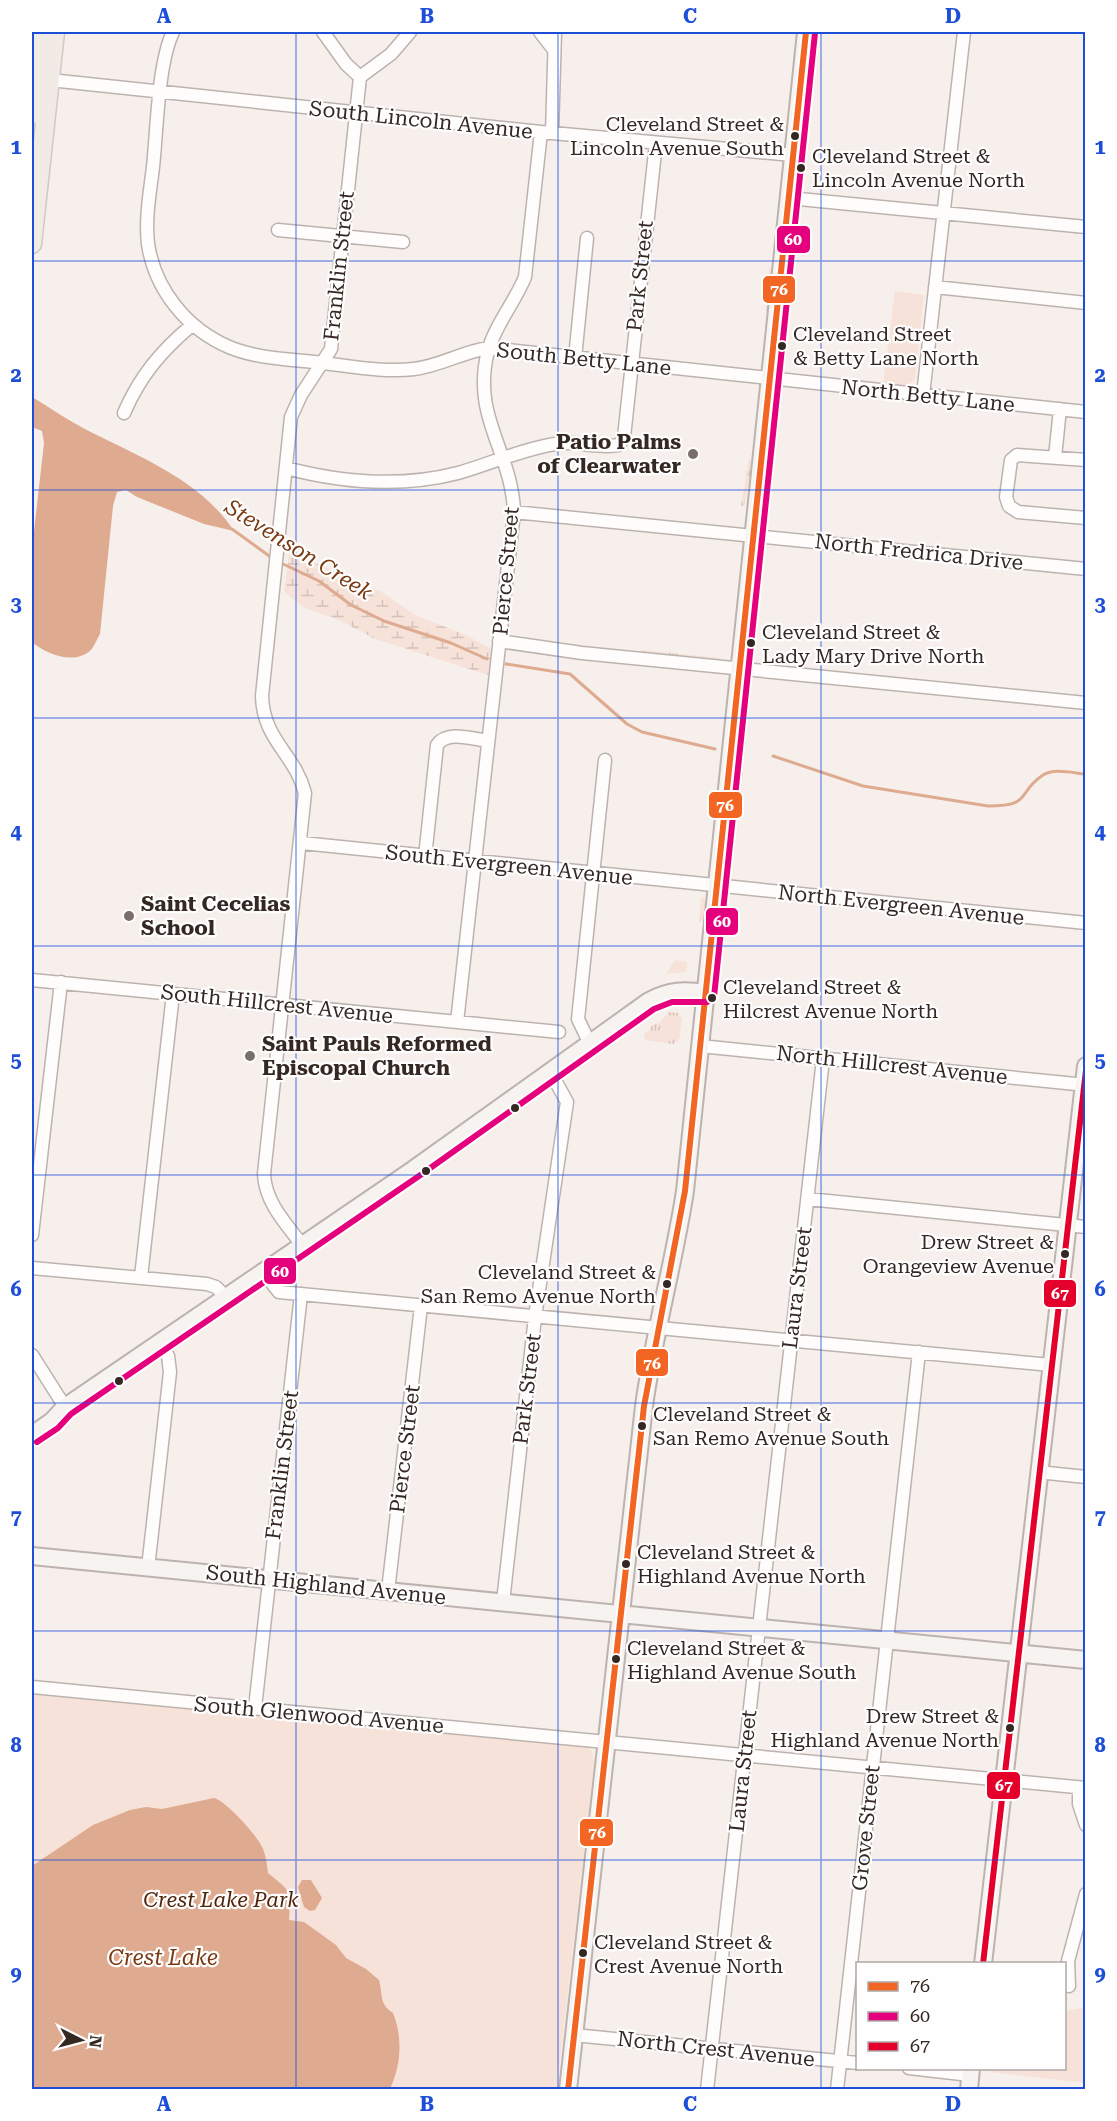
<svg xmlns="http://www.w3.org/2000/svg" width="1117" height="2121" viewBox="0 0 1117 2121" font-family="'Roboto Serif',serif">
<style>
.grass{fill:url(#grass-tufts)}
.wetland{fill:url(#wetland-marsh)}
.green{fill:#f6e2d9}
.water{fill:#deaa90}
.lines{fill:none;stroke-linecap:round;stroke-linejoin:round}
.stream{stroke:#deaa90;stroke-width:3}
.street-casing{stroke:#bdb3ae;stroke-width:15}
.secondary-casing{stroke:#bdb3ae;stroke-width:20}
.primary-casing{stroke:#cfcac7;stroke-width:21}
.street{stroke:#fefdfc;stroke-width:12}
.secondary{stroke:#f7f3f1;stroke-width:16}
.primary{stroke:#f2eae5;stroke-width:18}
.bus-1-casing{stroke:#fefefe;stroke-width:10}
.bus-2-casing{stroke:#fefefe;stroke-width:10}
.bus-3-casing{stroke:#fefefe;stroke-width:10}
.bus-1{stroke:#f26522;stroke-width:6}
.bus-2{stroke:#e5007d;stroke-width:6}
.bus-3{stroke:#e4002b;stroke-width:6}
.grid{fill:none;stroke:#1d4ed8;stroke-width:1.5;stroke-opacity:0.55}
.bus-dot{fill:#352822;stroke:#fefefe;stroke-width:2}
.poi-dot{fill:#796e69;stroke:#fefefe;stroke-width:2}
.labels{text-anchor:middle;stroke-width:4.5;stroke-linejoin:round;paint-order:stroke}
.bus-label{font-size:20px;fill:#352822;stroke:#fefefe;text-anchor:start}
.street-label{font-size:21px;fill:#352822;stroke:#fefefe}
.poi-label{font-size:21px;font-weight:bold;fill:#352822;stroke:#fefefe;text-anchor:start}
.park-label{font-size:21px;font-style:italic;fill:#52240a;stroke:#fefefe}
.water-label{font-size:22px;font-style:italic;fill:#7a3912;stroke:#fefefe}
.line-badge{stroke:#fefefe;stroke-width:2}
.badge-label{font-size:16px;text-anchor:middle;font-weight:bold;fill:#fff}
.neatline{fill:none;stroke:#1d4ed8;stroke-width:2}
.grid-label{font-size:20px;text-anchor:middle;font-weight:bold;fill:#1d4ed8}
</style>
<defs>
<pattern id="grass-tufts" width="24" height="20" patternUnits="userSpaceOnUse" patternTransform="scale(1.5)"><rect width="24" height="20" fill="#f6e2d9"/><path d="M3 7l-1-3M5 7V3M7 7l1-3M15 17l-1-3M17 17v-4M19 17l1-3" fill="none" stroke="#d4c2ba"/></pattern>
<pattern id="wetland-marsh" width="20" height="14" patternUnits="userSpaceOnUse" patternTransform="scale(1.5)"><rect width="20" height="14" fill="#f6e2d9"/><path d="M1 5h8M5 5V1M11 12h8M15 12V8" fill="none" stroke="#d4c2ba"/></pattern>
</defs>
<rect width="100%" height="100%" fill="#f7efec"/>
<!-- grass -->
<path class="grass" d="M 769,266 L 774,270 L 769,310 L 766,313 Z
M 775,414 L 780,415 L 776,446 L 772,446 Z
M 749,458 L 753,462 L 744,506 L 741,506 Z
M 769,465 L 774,466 L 771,496 L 766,496 Z
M 642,650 L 720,658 L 720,659 L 643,654 Z
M 746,690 L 751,691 L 742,781 L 737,777 L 741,773 L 748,705 L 745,701 Z
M 701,898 L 709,899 L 707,919 L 704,922 L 699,922 Z
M 675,960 L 687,962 L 686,972 L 666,974 Z
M 669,1012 L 678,1013 L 682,1019 L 679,1040 L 673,1044 L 645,1040 L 644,1034 L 649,1031 L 652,1025 L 659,1023 Z"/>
<!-- wetland -->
<path class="wetland" d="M 289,555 L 311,561 L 380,591 L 415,615 L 466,635 L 491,649 L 488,675 L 375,639 L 341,621 L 303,607 L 284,592 Z"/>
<!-- green -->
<path class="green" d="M 895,291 L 924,295 L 915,380 L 905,387 L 883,384 Z
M 32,1692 L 588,1747 L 593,1753 L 594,1764 L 557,2089 L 32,2089 Z
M 1085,2004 L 1085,2083 L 991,2072 L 991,2069 L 1064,2068 L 1065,2011 L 1082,2008 Z"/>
<!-- water -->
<path class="water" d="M 32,397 C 49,407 66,419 83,428 C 137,456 200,479 234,531 L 204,524 L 137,497 L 126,490 L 117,492 L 113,506 L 100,634 C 97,639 94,647 90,651 C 73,665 46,654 32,642 L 32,549 L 44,443 L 42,431 L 32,427 Z
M 214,1798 C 225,1800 259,1837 263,1849 C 266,1856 267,1865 268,1873 C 291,1892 291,1889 289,1920 L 304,1922 L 336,1945 L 346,1958 L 366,1969 L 379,1980 C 383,1995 379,2004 393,2013 C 403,2038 401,2065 390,2089 L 32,2089 L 32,1866 L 93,1825 L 130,1810 L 146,1807 L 162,1809 Z
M 302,1880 L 311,1880 L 322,1898 L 315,1910 L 310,1911 L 304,1907 L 298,1887 Z"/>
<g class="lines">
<!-- stream -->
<path class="stream" d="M 232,529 L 272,558
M 281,563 L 319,581 L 351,605 L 384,621 L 451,643 L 487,659
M 506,664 L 570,674 L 627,724 L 642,732 L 715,749
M 773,756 L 863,786 L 988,806 C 1033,806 1016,793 1043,775 C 1054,768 1073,773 1086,774"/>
<defs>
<path id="street" d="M 173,32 C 158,63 157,130 153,167 C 150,192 145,218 148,244 C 155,290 187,329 229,347 C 255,358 286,359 314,362 C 346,365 382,373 414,369 C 440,366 462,352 488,348 L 1086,412
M 323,32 L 346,64 L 360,77
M 540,32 L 554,50
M 360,77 L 391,54 L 410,32
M 50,80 L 541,132 L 793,155
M 552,133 L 555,32
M 789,198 L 1086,227
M 278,230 L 403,242
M 935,287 L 1086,303
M 575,358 L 587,238
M 923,395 L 964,32
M 124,413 C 140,376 161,351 192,325
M 1055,457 L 1060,409
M 1086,460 L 1017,455 L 1011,460 L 1006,497 L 1009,506 L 1018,512 L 1086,518
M 286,468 C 343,483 400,488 458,473 C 490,464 522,449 555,444 C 576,440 598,449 619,445 L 624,437 L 656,143
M 514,512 L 1086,569
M 499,641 L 582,653 L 1086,703
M 302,843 L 1086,923
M 425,857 L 437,745 C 447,730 472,739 488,741
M 32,980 L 559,1032
M 457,1022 L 514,512 C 512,451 471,417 488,351 C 495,325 515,302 525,277 L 541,132
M 590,1044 L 578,1019 L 605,760
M 700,1046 L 1086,1085
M 808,1199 L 1086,1227
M 32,1235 L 61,982
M 303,1246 C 286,1224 265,1202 264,1174 L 305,793 C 295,754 263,740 262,696 L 291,417 L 301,395 L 331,349 L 360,77
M 32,1268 L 207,1284 L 216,1287 L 227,1298
M 264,1273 L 279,1292 L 1051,1365
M 141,1277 L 173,994
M 32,1355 L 65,1407
M 1038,1472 L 1086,1477
M 148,1568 L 170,1372 L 168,1356 L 161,1343
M 388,1591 L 421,1306
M 503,1602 L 535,1317 L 567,1102 L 551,1073
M 32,1687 L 1086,1788
M 255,1708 L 301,1294
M 1079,1788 L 1079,1804 L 1086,1825
M 1069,1986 L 1068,1961 L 1086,1894
M 574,2035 L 858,2063
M 909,2068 L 970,2075
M 707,2090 L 823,1059
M 837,2090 L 919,1352"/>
<path id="secondary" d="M 32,1435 L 52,1421 L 65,1407 L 414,1169 L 649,1001 C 670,990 684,990 706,993
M 32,1556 L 1086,1660
M 983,1964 L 1086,1066
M 568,2090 L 644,1406 C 654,1333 674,1263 685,1191 L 806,32
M 969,2090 L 971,2068"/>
<path id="primary" d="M 32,79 L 37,97 L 37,114
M 32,80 L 37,32
M 32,244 L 55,32"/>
</defs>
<!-- street casing -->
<use href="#street" class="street-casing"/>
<!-- secondary casing -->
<use href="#secondary" class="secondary-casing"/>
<!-- primary casing -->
<use href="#primary" class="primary-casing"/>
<!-- street -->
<use href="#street" class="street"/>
<!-- secondary -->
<use href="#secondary" class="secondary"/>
<!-- primary -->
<use href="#primary" class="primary"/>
<defs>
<path id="bus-1" d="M 568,2090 L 644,1406 L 685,1191 L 806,32"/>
<path id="bus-2" d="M 37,1442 L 58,1428 L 71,1414 L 419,1176 L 654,1009 L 672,1002 L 707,1002 L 714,997 L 815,33"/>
<path id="bus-3" d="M 983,1964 L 1086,1070"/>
</defs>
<!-- bus-1 casing -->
<use href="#bus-1" class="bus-1-casing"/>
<!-- bus-2 casing -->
<use href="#bus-2" class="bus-2-casing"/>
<!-- bus-3 casing -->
<use href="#bus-3" class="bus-3-casing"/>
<!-- bus-1 -->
<use href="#bus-1" class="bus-1"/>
<!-- bus-2 -->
<use href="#bus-2" class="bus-2"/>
<!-- bus-3 -->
<use href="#bus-3" class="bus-3"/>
</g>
<!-- grid -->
<path class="grid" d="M 296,32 L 296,2090M 558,32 L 558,2090M 821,32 L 821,2090M 32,261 L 1086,261M 32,490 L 1086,490M 32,718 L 1086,718M 32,946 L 1086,946M 32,1175 L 1086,1175M 32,1403 L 1086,1403M 32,1631 L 1086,1631M 32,1860 L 1086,1860"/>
<!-- markers -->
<g class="bus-dot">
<circle cx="795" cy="136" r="5"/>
<circle cx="801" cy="168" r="5"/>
<circle cx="782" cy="346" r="5"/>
<circle cx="751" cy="643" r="5"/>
<circle cx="712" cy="998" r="5"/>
<circle cx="515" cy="1108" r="5"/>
<circle cx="426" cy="1171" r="5"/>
<circle cx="1065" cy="1254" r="5"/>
<circle cx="667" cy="1284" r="5"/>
<circle cx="119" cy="1381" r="5"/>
<circle cx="642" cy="1426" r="5"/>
<circle cx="626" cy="1564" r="5"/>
<circle cx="616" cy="1659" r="5"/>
<circle cx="1010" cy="1728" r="5"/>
<circle cx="583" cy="1953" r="5"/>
</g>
<g class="poi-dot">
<circle cx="693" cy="454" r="6"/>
<circle cx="129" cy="916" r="6"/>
<circle cx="250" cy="1056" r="6"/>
</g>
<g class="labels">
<!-- bus labels -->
<g class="bus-label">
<text x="784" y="131" text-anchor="end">Cleveland Street &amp;<tspan x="784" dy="24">Lincoln Avenue South</tspan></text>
<text x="812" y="163">Cleveland Street &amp;<tspan x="812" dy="24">Lincoln Avenue North</tspan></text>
<text x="793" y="341">Cleveland Street<tspan x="793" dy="24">&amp; Betty Lane North</tspan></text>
<text x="762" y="639">Cleveland Street &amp;<tspan x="762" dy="24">Lady Mary Drive North</tspan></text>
<text x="723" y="994">Cleveland Street &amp;<tspan x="723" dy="24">Hilcrest Avenue North</tspan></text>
<text x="1054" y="1249" text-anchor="end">Drew Street &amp;<tspan x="1054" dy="24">Orangeview Avenue</tspan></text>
<text x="656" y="1279" text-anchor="end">Cleveland Street &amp;<tspan x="656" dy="24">San Remo Avenue North</tspan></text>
<text x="653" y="1421">Cleveland Street &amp;<tspan x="653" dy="24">San Remo Avenue South</tspan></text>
<text x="637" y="1559">Cleveland Street &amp;<tspan x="637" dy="24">Highland Avenue North</tspan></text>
<text x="627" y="1655">Cleveland Street &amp;<tspan x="627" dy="24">Highland Avenue South</tspan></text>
<text x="999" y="1723" text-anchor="end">Drew Street &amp;<tspan x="999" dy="24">Highland Avenue North</tspan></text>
<text x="594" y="1949">Cleveland Street &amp;<tspan x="594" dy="24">Crest Avenue North</tspan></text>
</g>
<!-- street labels -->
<g class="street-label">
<text transform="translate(421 120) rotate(6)" y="7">South Lincoln Avenue</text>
<text transform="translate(339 266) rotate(-84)" y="7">Franklin Street</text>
<text transform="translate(640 276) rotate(-84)" y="7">Park Street</text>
<text transform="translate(584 359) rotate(6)" y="7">South Betty Lane</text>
<text transform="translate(928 396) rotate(6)" y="7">North Betty Lane</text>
<text transform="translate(919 552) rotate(6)" y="7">North Fredrica Drive</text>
<text transform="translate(506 571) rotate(-85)" y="7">Pierce Street</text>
<text transform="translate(509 865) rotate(6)" y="7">South Evergreen Avenue</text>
<text transform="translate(901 905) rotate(6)" y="7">North Evergreen Avenue</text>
<text transform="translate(277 1004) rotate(6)" y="7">South Hillcrest Avenue</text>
<text transform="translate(892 1065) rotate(6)" y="7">North Hillcrest Avenue</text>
<text transform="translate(797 1288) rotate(-83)" y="7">Laura Street</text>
<text transform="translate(527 1389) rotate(-83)" y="7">Park Street</text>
<text transform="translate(405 1449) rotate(-83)" y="7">Pierce Street</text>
<text transform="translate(282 1465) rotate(-83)" y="7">Franklin Street</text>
<text transform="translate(326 1585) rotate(6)" y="7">South Highland Avenue</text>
<text transform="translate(319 1715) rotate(5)" y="7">South Glenwood Avenue</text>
<text transform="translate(743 1771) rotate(-84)" y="7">Laura Street</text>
<text transform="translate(866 1828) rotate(-84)" y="7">Grove Street</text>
<text transform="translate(716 2049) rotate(6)" y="7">North Crest Avenue</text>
</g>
<!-- poi labels -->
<g class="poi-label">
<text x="681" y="449" text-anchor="end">Patio Palms<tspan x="681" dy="24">of Clearwater</tspan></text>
<text x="141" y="911">Saint Cecelias<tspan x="141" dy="24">School</tspan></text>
<text x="262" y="1051">Saint Pauls Reformed<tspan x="262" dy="24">Episcopal Church</tspan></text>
</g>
<!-- park labels -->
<g class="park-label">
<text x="221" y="1907">Crest Lake Park</text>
</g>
<!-- water labels -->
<g class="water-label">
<text transform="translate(299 549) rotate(32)" y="8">Stevenson Creek</text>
<text x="163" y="1965">Crest Lake</text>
</g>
</g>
<g class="line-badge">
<rect x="776" y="225" width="35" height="29" rx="6" fill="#e5007d"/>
<rect x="762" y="275" width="34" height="29" rx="6" fill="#f26522"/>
<rect x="708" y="791" width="35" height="28" rx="6" fill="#f26522"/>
<rect x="705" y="907" width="34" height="29" rx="6" fill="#e5007d"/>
<rect x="263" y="1257" width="34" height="28" rx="6" fill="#e5007d"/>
<rect x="1043" y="1279" width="34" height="29" rx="6" fill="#e4002b"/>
<rect x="635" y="1348" width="34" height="29" rx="6" fill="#f26522"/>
<rect x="986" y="1771" width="35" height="29" rx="6" fill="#e4002b"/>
<rect x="579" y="1818" width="35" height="29" rx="6" fill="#f26522"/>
</g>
<g class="badge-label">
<text x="793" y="245">60</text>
<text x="779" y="295">76</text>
<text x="725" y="811">76</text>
<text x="722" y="927">60</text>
<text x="280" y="1277">60</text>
<text x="1060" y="1299">67</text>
<text x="652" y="1369">76</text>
<text x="1004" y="1791">67</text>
<text x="597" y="1838">76</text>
</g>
<!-- border -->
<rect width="1117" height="2121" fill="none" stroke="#fefefe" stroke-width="66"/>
<!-- legend -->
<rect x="856" y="1962" width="210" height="108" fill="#fefefe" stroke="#aea8a6" stroke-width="1.5"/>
<rect x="868" y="1982" width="30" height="9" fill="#f26522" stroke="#aea8a6" stroke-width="1.5"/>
<text x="910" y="1992" font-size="18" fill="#352822">76</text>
<rect x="868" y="2012" width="30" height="9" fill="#e5007d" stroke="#aea8a6" stroke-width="1.5"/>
<text x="910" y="2022" font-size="18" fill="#352822">60</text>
<rect x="868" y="2042" width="30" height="9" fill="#e4002b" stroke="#aea8a6" stroke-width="1.5"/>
<text x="910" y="2052" font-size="18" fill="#352822">67</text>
<!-- north arrow -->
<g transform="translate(81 2040) rotate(96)" stroke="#fefefe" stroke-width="4.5" paint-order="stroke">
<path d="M0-4.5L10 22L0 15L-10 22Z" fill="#352822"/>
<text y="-9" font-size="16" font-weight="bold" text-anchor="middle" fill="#352822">N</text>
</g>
<rect x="33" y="33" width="1051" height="2055" class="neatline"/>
<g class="grid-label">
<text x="164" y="23">A</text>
<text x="427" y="23">B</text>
<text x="690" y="23">C</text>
<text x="953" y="23">D</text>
<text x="16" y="154">1</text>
<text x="1100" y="154">1</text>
<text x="16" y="382">2</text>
<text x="1100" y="382">2</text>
<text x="16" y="611">3</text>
<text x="1100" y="611">3</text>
<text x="16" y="839">4</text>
<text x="1100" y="839">4</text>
<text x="16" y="1067">5</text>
<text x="1100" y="1067">5</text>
<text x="16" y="1296">6</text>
<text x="1100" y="1296">6</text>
<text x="16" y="1524">7</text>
<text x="1100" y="1524">7</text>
<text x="16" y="1752">8</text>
<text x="1100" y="1752">8</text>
<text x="16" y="1981">9</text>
<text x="1100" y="1981">9</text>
<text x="164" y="2111">A</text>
<text x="427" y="2111">B</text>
<text x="690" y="2111">C</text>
<text x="953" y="2111">D</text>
</g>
</svg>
